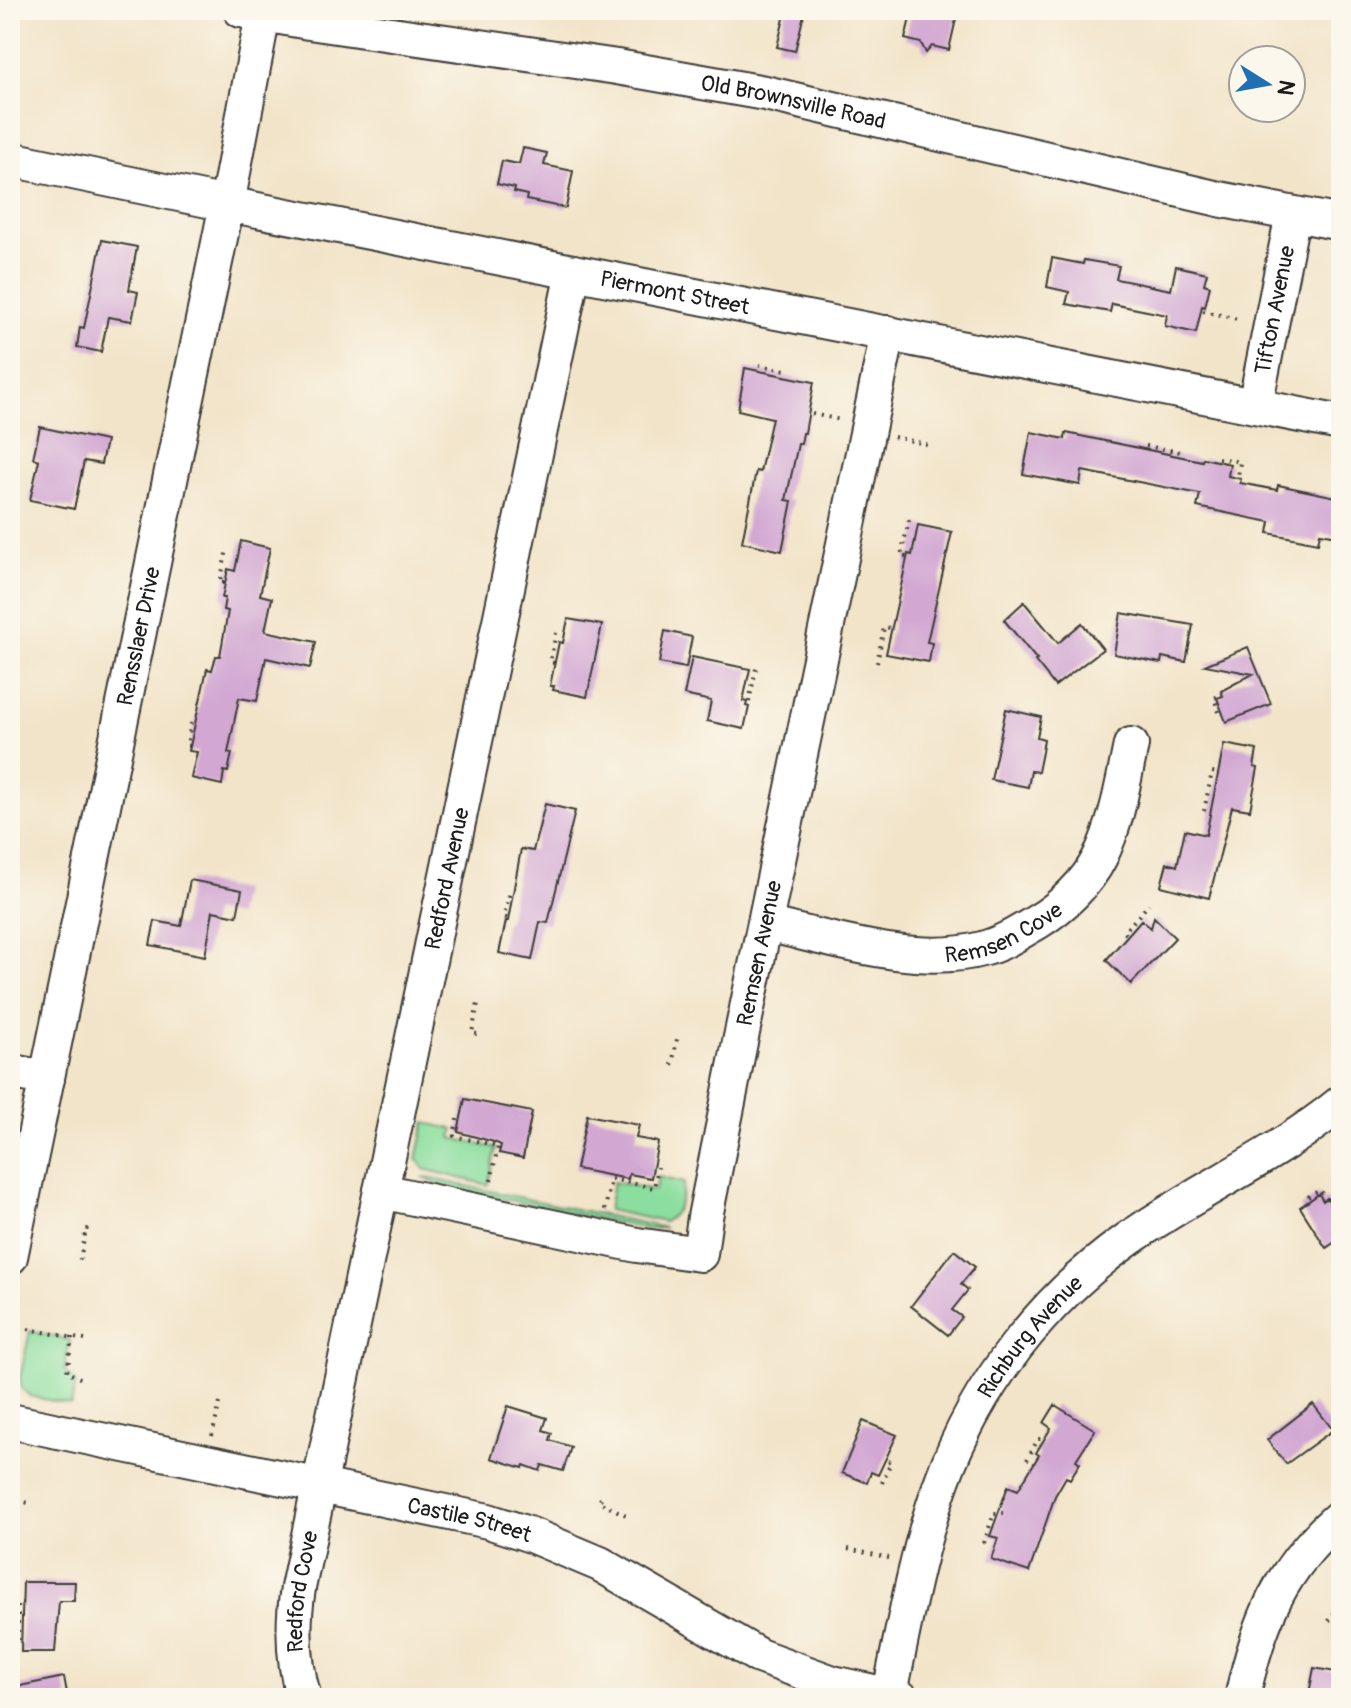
<svg xmlns="http://www.w3.org/2000/svg" width="1351" height="1708" viewBox="0 0 1351 1708" font-family="Pangolin,sans-serif">
<style>
.green{fill:#8bde9f;stroke:#547d5e;stroke-width:2}
.building{fill:#d2a8d3}
.lines{fill:none;stroke-linecap:round;stroke-linejoin:round}
.minor-casing{stroke:#3c3a36;stroke-width:38}
.path{stroke:#3c3a36;stroke-width:4;stroke-dasharray:2 6;stroke-linecap:butt}
.minor{stroke:#fff;stroke-width:34}
.labels{text-anchor:middle;stroke-width:6;stroke-linejoin:round;paint-order:stroke}
.street-label{font-size:22px;fill:#1c1c1c;stroke:#fbf7ec}
</style>
<rect width="100%" height="100%" fill="#fbf7ec"/>
<filter id="ink" filterUnits="userSpaceOnUse"><feTurbulence type="fractalNoise" baseFrequency=".0125" numOctaves="2"/><feDisplacementMap in="SourceGraphic" scale="16" xChannelSelector="R" yChannelSelector="G"/><feConvolveMatrix kernelMatrix="1 2 1 2 8 2 1 2 1" color-interpolation-filters="sRGB"/></filter>
<filter id="wash" filterUnits="userSpaceOnUse"><feTurbulence type="fractalNoise" baseFrequency=".006" numOctaves="4" result="noise"/><feDisplacementMap in="SourceGraphic" scale="32" xChannelSelector="R" yChannelSelector="G"/><feGaussianBlur stdDeviation="1.8" result="paint"/><feColorMatrix in="noise" values="0 0 0 0 0 0 0 0 0 0 0 0 0 0 0 0 0 1.4 0 .05"/><feComposite in="paint" operator="in"/></filter>
<g filter="url(#wash)">
<rect width="100%" height="100%" fill="#f2e4c9"/>
<!-- green -->
<path class="green" d="M 425,1123 L 454,1129 L 452,1138 L 496,1148 L 488,1185 L 424,1169 L 417,1159 Z
M 423,1177 L 665,1228 L 647,1229 L 437,1185 Z
M 658,1177 L 684,1183 C 681,1200 680,1212 664,1222 L 608,1210 L 613,1182 L 655,1190 Z
M 30,1331 L 70,1340 L 64,1370 L 76,1383 L 71,1405 L 30,1396 L 22,1389 L 20,1378 Z"/>
<g id="blocks">
<!-- building -->
<path class="building" d="M 786,10 L 805,10 L 795,51 L 777,47 Z
M 912,10 L 958,10 L 949,50 L 932,46 L 926,53 L 921,43 L 905,39 Z
M 523,148 L 547,153 L 544,165 L 573,171 L 566,208 L 526,200 L 527,195 L 514,192 L 515,188 L 497,184 L 502,161 L 519,164 Z
M 102,240 L 137,247 L 129,290 L 138,292 L 132,321 L 108,317 L 101,352 L 77,347 L 80,327 L 84,328 Z
M 1052,258 L 1083,264 L 1084,260 L 1119,266 L 1116,279 L 1171,290 L 1176,266 L 1207,273 L 1204,284 L 1210,286 L 1205,307 L 1202,306 L 1196,333 L 1165,326 L 1167,315 L 1112,304 L 1110,312 L 1066,304 L 1069,292 L 1047,287 Z
M 745,368 L 814,382 L 805,433 L 803,433 L 801,444 L 798,444 L 786,500 L 792,501 L 782,551 L 742,542 L 756,471 L 760,472 L 772,418 L 738,410 Z
M 40,427 L 106,441 L 101,464 L 84,461 L 74,509 L 30,500 L 39,460 L 33,458 Z
M 1031,432 L 1065,439 L 1066,433 L 1202,461 L 1203,458 L 1230,464 L 1228,476 L 1241,479 L 1240,483 L 1277,490 L 1278,485 L 1341,498 L 1338,536 L 1320,533 L 1318,543 L 1268,533 L 1270,522 L 1197,507 L 1200,494 L 1082,471 L 1080,485 L 1023,474 Z
M 918,525 L 952,532 L 927,642 L 932,643 L 929,662 L 886,654 L 908,554 L 912,555 Z
M 241,541 L 270,548 L 260,595 L 272,598 L 265,631 L 316,642 L 310,668 L 266,658 L 257,701 L 239,698 L 228,753 L 232,753 L 228,772 L 224,771 L 222,785 L 191,778 L 197,752 L 189,751 L 207,669 L 212,670 L 216,656 L 220,656 L 228,611 L 223,610 L 225,598 L 222,598 L 228,569 L 235,571 Z
M 1024,602 L 1058,643 L 1082,623 L 1103,649 L 1055,686 L 1035,661 L 1037,660 L 1004,620 Z
M 1121,613 L 1193,625 L 1186,662 L 1162,657 L 1161,663 L 1114,654 Z
M 568,619 L 602,625 L 587,697 L 553,690 L 554,686 L 550,686 L 559,642 L 563,643 Z
M 665,631 L 692,637 L 686,668 L 659,663 Z
M 1248,647 L 1271,704 L 1226,722 L 1217,698 L 1223,696 L 1221,691 L 1253,674 L 1205,665 Z
M 692,657 L 750,669 L 743,701 L 747,702 L 746,706 L 749,707 L 744,729 L 707,721 L 711,701 L 684,695 Z
M 1006,709 L 1041,717 L 1037,737 L 1044,739 L 1042,752 L 1038,772 L 1031,771 L 1028,787 L 991,780 Z
M 1224,744 L 1257,750 L 1254,767 L 1258,768 L 1250,810 L 1232,807 L 1209,898 L 1161,886 L 1167,863 L 1177,866 L 1185,830 L 1206,835 Z
M 545,804 L 575,811 L 548,923 L 540,922 L 532,960 L 499,953 L 506,921 L 508,921 L 521,849 L 533,851 Z
M 190,880 L 242,890 L 237,916 L 213,911 L 205,956 L 150,945 L 155,921 L 181,926 Z
M 1154,917 L 1175,938 L 1131,984 L 1106,960 L 1141,920 L 1151,928 Z
M 465,1099 L 532,1112 L 523,1158 L 499,1153 L 501,1145 L 494,1142 L 458,1132 Z
M 587,1115 L 639,1125 L 636,1138 L 658,1142 L 651,1178 L 629,1174 L 628,1179 L 576,1169 Z
M 1319,1194 L 1323,1201 L 1327,1198 L 1329,1201 L 1341,1194 L 1341,1238 L 1326,1248 L 1300,1207 Z
M 954,1250 L 975,1267 L 961,1284 L 968,1290 L 952,1310 L 962,1317 L 948,1335 L 911,1306 Z
M 1313,1404 L 1333,1430 L 1286,1464 L 1267,1440 Z
M 1055,1405 L 1095,1430 L 1076,1460 L 1080,1463 L 1070,1479 L 1066,1477 L 1055,1496 L 1029,1572 L 991,1559 L 998,1538 L 990,1536 L 1008,1486 L 1018,1490 L 1039,1455 L 1036,1453 L 1051,1428 L 1044,1423 Z
M 508,1406 L 547,1418 L 543,1430 L 552,1433 L 550,1440 L 571,1447 L 563,1471 L 542,1465 L 540,1471 L 524,1465 L 523,1468 L 491,1458 Z
M 863,1421 L 897,1435 L 878,1475 L 871,1472 L 867,1483 L 842,1473 Z
M 23,1582 L 75,1582 L 74,1601 L 59,1601 L 55,1652 L 21,1652 Z
M 1314,1668 L 1341,1673 L 1341,1698 L 1308,1698 Z
M 64,1677 L 68,1698 L 10,1698 L 10,1688 Z"/>
</g>
</g>
<g filter="url(#ink)">
<use href="#blocks" fill-opacity="0" stroke="#3c3a36" stroke-width="2"/>
<g class="lines">
<defs>
<g id="minor">
<path id="s1" d="M 241,10 L 309,22 L 617,67 L 765,93 L 1219,199 L 1341,223"/>
<path id="s2" d="M 10,159 L 227,204 L 1341,423"/>
<path id="s3" d="M 1255,406 L 1293,214"/>
<path id="s4" d="M 765,924 C 830,938 916,967 982,949 C 1002,944 1020,932 1037,922 C 1062,907 1087,883 1100,857 C 1117,822 1123,783 1131,745"/>
<path d="M 10,1071 L 47,1079"/>
<path id="s5" d="M 381,1191 L 637,1245 L 700,1254 L 705,1217 L 739,1047 L 888,333"/>
<path id="s6" d="M 10,1257 L 227,204 L 263,15"/>
<path id="s7" d="M 10,1421 L 488,1521 L 531,1535 L 600,1564 L 759,1656 L 833,1683 L 901,1698"/>
<path id="s8" d="M 304,1698 C 293,1662 292,1626 298,1588 L 573,272"/>
<path id="s9" d="M 889,1698 C 904,1625 917,1551 942,1481 C 977,1384 1044,1299 1127,1240 C 1196,1191 1276,1156 1341,1103"/>
<path d="M 1242,1698 C 1259,1621 1280,1568 1341,1516"/>
</g>
</defs>
<!-- minor casing -->
<use href="#minor" class="minor-casing"/>
<!-- path -->
<path class="path" d="M 1203,311 L 1242,320
M 759,365 L 786,370 L 785,374
M 812,414 L 841,420
M 894,437 L 930,445
M 1146,446 L 1181,452
M 1218,458 L 1240,462 L 1238,476
M 906,557 L 901,556 L 910,515
M 224,583 L 220,583 L 227,549
M 554,663 L 550,662 L 557,628
M 877,663 L 884,627 L 890,628
M 749,702 L 757,664
M 1219,712 L 1214,698 L 1221,695
M 190,746 L 187,745 L 191,723
M 1204,811 L 1212,772 L 1217,773
M 507,918 L 504,917 L 510,892
M 1126,934 L 1124,932 L 1149,904
M 477,1034 L 472,1033 L 478,1003
M 672,1065 L 678,1034
M 457,1119 L 454,1136 L 498,1146 L 490,1186
M 611,1179 L 654,1188 L 658,1167
M 1308,1197 L 1320,1190 L 1325,1197
M 605,1210 L 611,1179
M 80,1260 L 86,1229 L 90,1229
M 28,1329 L 90,1341
M 72,1337 L 67,1372 L 84,1380
M 212,1436 L 220,1403
M 1027,1460 L 1038,1439 L 1043,1439
M 882,1483 L 891,1462 L 886,1460
M 601,1498 L 599,1502 L 626,1515
M 10,1499 L 33,1504
M 984,1543 L 994,1513 L 1004,1513
M 848,1549 L 889,1558
M 1329,1621 L 1341,1602
M 18,1640 L 18,1603 L 25,1603"/>
<!-- minor -->
<use href="#minor" class="minor"/>
</g>
</g>
<g class="labels">
<!-- street labels -->
<g class="street-label">
<text dy="8" stroke="none"><textPath href="#s1" startOffset="560">Old Brownsville Road</textPath></text>
<text dy="8" stroke="none"><textPath href="#s2" startOffset="678">Piermont Street</textPath></text>
<text dy="8" stroke="none"><textPath href="#s3" startOffset="98">Tifton Avenue</textPath></text>
<text dy="8" stroke="none"><textPath href="#s6" startOffset="634">Rensslaer Drive</textPath></text>
<text dy="8" stroke="none"><textPath href="#s8" startOffset="836">Redford Avenue</textPath></text>
<text dy="8" stroke="none"><textPath href="#s4" startOffset="246">Remsen Cove</textPath></text>
<text dy="8" stroke="none"><textPath href="#s5" startOffset="632">Remsen Avenue</textPath></text>
<text dy="8" stroke="none"><textPath href="#s9" startOffset="394">Richburg Avenue</textPath></text>
<text dy="8" stroke="none"><textPath href="#s7" startOffset="470">Castile Street</textPath></text>
<text dy="8" stroke="none"><textPath href="#s8" startOffset="108">Redford Cove</textPath></text>
</g>
</g>
<!-- margin -->
<rect width="1351" height="1708" fill="none" stroke="#fbf7ec" stroke-width="40"/>
<!-- north arrow -->
<g transform="translate(1267 84) rotate(101)"><circle r="38" fill="#fbf7ec" stroke="#a29f99" stroke-width="2"/>
<path d="M0-6L14 30L0 20L-14 30Z" fill="#1f6fb2"/>
<text y="-12" font-size="22" font-weight="bold" text-anchor="middle" fill="#1c1c1c">N</text>
</g>
</svg>
